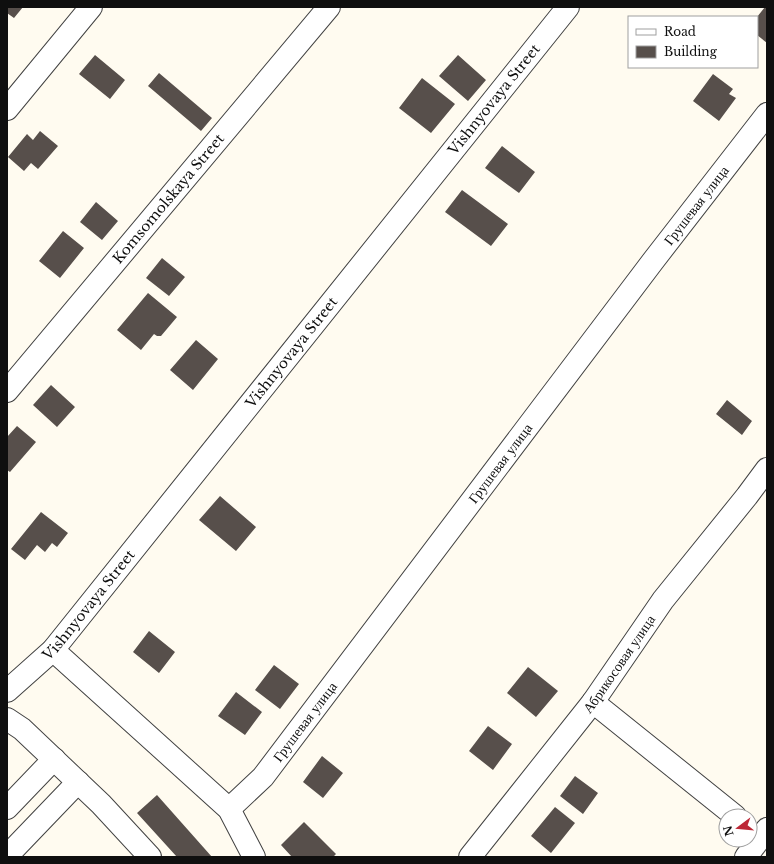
<svg xmlns="http://www.w3.org/2000/svg" width="774" height="864" viewBox="0 0 774 864" font-family="'Libre Baskerville',serif">
<style>
.building{fill:#574f4b}
.lines{fill:none;stroke-linecap:round;stroke-linejoin:round}
.minor-casing{stroke:#424242;stroke-width:24}
.minor{stroke:#fff;stroke-width:22}
.labels{text-anchor:middle;stroke-width:4;stroke-linejoin:round;paint-order:stroke}
.street-label{font-size:14px;fill:#0f0f0f;stroke:#fff}
</style>
<rect width="100%" height="100%" fill="#fffbf0"/>
<!-- building -->
<path class="building" d="M 7,7 L 23,7 L 14,18 L 7,13 Z
M 765,7 L 767,8 L 767,43 L 757,35 L 757,17 Z
M 95,55 L 125,80 L 110,99 L 79,74 Z
M 458,55 L 486,80 L 468,101 L 439,76 Z
M 159,73 L 212,118 L 201,131 L 148,86 Z
M 713,74 L 733,89 L 729,94 L 736,98 L 719,121 L 693,101 Z
M 422,78 L 455,104 L 431,133 L 399,108 Z
M 40,131 L 58,146 L 38,169 L 31,163 L 24,171 L 8,157 L 27,134 L 33,140 Z
M 502,146 L 535,172 L 519,193 L 485,168 Z
M 462,190 L 508,224 L 491,246 L 445,212 Z
M 96,202 L 118,221 L 102,240 L 80,222 Z
M 63,231 L 84,248 L 60,278 L 39,261 Z
M 162,258 L 185,277 L 169,296 L 146,278 Z
M 148,293 L 177,317 L 161,336 L 157,336 L 154,334 L 141,350 L 117,330 Z
M 196,340 L 218,359 L 193,390 L 170,370 Z
M 51,385 L 75,407 L 57,427 L 33,405 Z
M 727,400 L 752,421 L 742,435 L 716,414 Z
M 17,426 L 36,442 L 10,472 L 7,470 L 7,437 Z
M 220,496 L 256,527 L 236,551 L 199,520 Z
M 41,512 L 68,533 L 57,547 L 52,543 L 45,552 L 37,545 L 25,560 L 11,549 Z
M 149,631 L 175,652 L 159,673 L 133,652 Z
M 274,665 L 299,684 L 280,709 L 255,690 Z
M 528,667 L 558,691 L 536,717 L 507,693 Z
M 236,692 L 262,712 L 245,735 L 218,716 Z
M 488,726 L 512,744 L 493,770 L 469,751 Z
M 322,756 L 343,773 L 323,798 L 303,782 Z
M 575,776 L 598,793 L 583,814 L 560,796 Z
M 157,795 L 212,857 L 177,857 L 137,813 Z
M 555,807 L 575,823 L 551,853 L 531,836 Z
M 304,822 L 336,854 L 333,857 L 292,857 L 281,845 Z"/>
<g class="lines">
<defs>
<g id="minor">
<path d="M 7,109 L 91,7"/>
<path id="s1" d="M 7,391 L 329,7"/>
<path d="M 53,650 L 229,809 L 254,857"/>
<path id="s2" d="M 7,691 L 53,650 L 568,7"/>
<path d="M 593,702 L 735,816"/>
<path d="M 7,719 L 22,729 L 101,804 L 150,857"/>
<path d="M 7,808 L 54,759"/>
<path id="s3" d="M 229,809 L 263,777 L 653,261 L 767,114"/>
<path d="M 7,856 L 78,782"/>
<path id="s4" d="M 470,857 L 593,702 L 663,600 L 747,496 L 767,469"/>
<path d="M 746,857 L 767,829"/>
</g>
</defs>
<!-- minor casing -->
<use href="#minor" class="minor-casing"/>
<!-- minor -->
<use href="#minor" class="minor"/>
</g>
<g class="labels">
<!-- street labels -->
<g class="street-label">
<text dy="5" stroke="none"><textPath href="#s2" startOffset="767">Vishnyovaya Street</textPath></text>
<text dy="5" stroke="none"><textPath href="#s1" startOffset="251">Komsomolskaya Street</textPath></text>
<text dy="5" stroke="none"><textPath href="#s3" startOffset="764">Грушевая улица</textPath></text>
<text dy="5" stroke="none"><textPath href="#s2" startOffset="443">Vishnyovaya Street</textPath></text>
<text dy="5" stroke="none"><textPath href="#s3" startOffset="440">Грушевая улица</textPath></text>
<text dy="5" stroke="none"><textPath href="#s2" startOffset="119">Vishnyovaya Street</textPath></text>
<text dy="5" stroke="none"><textPath href="#s4" startOffset="244">Абрикосовая улица</textPath></text>
<text dy="5" stroke="none"><textPath href="#s3" startOffset="116">Грушевая улица</textPath></text>
</g>
</g>
<!-- border -->
<rect width="774" height="864" fill="none" stroke="#0f0f0f" stroke-width="16"/>
<!-- legend -->
<rect x="628" y="16" width="130" height="52" fill="#ffffff" stroke="#9f9f9f"/>
<rect x="636" y="29" width="20" height="6" fill="#ffffff" stroke="#9f9f9f"/>
<text x="664" y="36" font-size="12" fill="#0f0f0f">Road</text>
<rect x="636" y="46" width="20" height="12" fill="#574f4b" stroke="#9f9f9f"/>
<text x="664" y="56" font-size="12" fill="#0f0f0f">Building</text>
<!-- north arrow -->
<g transform="translate(738 828) rotate(254)"><circle r="19" fill="#ffffff" stroke="#9f9f9f"/>
<path d="M0-3L7 15L0 10L-7 15Z" fill="#bd2837"/>
<text y="-6" font-size="11" font-weight="bold" text-anchor="middle" fill="#0f0f0f">N</text>
</g>
</svg>
